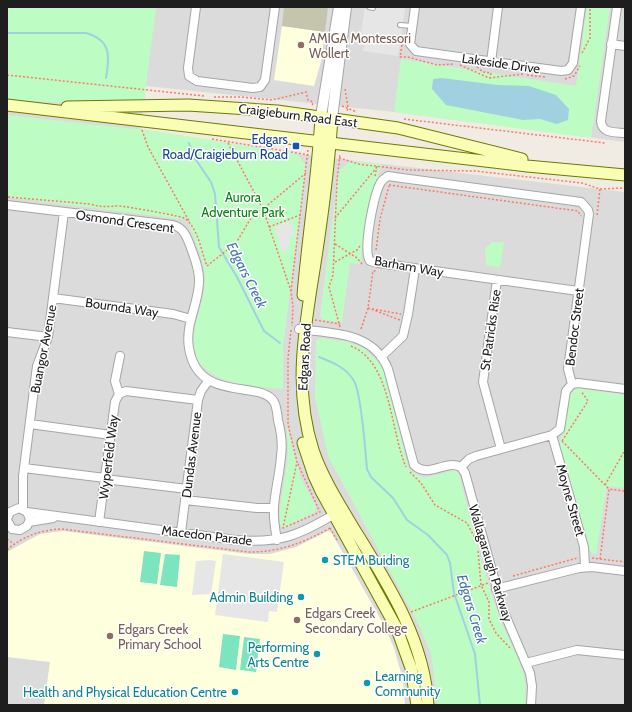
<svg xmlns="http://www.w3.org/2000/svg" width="632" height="712" viewBox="0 0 632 712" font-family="Cabin,sans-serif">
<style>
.residential{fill:#dcdbdb}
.education{fill:#feffdd}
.construction{fill:#c5c5ae}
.park{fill:#bdfdc3}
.pitch{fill:#7ce4be}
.parking{fill:#e6e6e6}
.water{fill:#a1d1e0}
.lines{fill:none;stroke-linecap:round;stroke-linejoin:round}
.stream{stroke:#a1d1e0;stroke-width:2}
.service-casing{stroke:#a5a5a5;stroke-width:6}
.minor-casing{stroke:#a5a5a5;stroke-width:10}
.tertiary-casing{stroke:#a5a5a5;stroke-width:12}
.secondary-casing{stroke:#6b7a00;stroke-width:13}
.path{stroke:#ff7765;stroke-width:1.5;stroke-dasharray:2 2;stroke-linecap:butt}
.service{stroke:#fff;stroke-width:4}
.minor{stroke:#fff;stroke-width:8}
.tertiary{stroke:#fff;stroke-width:10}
.secondary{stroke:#f9feb4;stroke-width:11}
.education-dot{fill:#8d6e63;stroke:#fff;stroke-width:1.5}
.transit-dot{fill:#1a4fb4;stroke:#fff;stroke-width:1.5}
.culture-dot{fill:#0f9aa8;stroke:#fff;stroke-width:1.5}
.labels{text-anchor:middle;stroke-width:3;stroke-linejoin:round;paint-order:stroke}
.education-label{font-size:13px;fill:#785e54;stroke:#fff;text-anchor:start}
.street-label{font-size:13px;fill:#1e1e1e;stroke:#fff}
.transit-label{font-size:13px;fill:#164399;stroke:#fff;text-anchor:end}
.park-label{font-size:13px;fill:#048411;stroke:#fff}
.culture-label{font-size:13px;fill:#0d838f;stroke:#fff;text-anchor:end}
.water-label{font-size:14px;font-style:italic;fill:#4175ac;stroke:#fff}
</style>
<rect width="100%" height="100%" fill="#f0ece3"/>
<!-- residential -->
<path class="residential" d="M 7,7 L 625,7 L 625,142 L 394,112 L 146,86 L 141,129 L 297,154 L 625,192 L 625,705 L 7,705 Z"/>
<!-- education -->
<path class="education" d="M 282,26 L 325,32 L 322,58 L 314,86 L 274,80 Z
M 63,531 L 249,554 L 270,554 L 296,547 L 328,531 L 331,532 L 384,625 L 394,648 L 403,680 L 405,705 L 44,705 L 50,662 L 7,657 L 7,552 L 40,534 Z"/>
<!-- construction -->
<path class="construction" d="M 284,7 L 328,7 L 325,32 L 282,26 Z"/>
<!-- park -->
<path class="park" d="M 7,7 L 156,7 L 144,101 L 73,103 L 7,100 Z
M 587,7 L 610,7 L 591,138 L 394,112 L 401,59 L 576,86 Z
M 7,115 L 154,131 L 297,154 L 306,166 L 283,347 L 283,389 C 248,385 186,385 194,332 C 196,315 205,299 205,281 C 205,261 194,240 188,220 L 7,197 Z
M 351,161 L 381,164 L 367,213 L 360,264 L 350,263 L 342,322 L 323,320 L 320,316 L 339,170 Z
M 493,242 L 504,242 L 500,267 L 486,265 L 485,248 Z
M 320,338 L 349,342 L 365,349 L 383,367 L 409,470 L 424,478 L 454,470 L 459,474 C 472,522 483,572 500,618 C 512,653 529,665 525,705 L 438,705 L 431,654 L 419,625 L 328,456 L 315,397 L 316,341 Z
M 578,388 L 625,395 L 625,488 L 607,486 L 596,554 L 593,554 L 588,549 L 558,442 L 565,432 L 569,394 Z
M 287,426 L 301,479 L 316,506 L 315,512 L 284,528 L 280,525 L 280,507 L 288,457 Z"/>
<!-- pitch -->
<path class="pitch" d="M 144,551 L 161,553 L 157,584 L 140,582 Z
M 165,554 L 180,555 L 177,587 L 160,585 Z
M 223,634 L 240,636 L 236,670 L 219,667 Z
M 244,637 L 260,639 L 256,672 L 240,670 Z"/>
<!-- parking -->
<path class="parking" d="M 365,7 L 404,7 L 405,9 L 398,56 L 363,51 L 364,45 L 359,45 Z
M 290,221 L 295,235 L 290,237 L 288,250 L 283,252 L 274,227 Z
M 223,554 L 284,562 L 277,612 L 269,611 L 268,622 L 215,615 Z
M 210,560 L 216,561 L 211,594 L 192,595 L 196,561 Z"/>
<!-- water -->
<path class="water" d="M 442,78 L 498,85 L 529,86 L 556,95 L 569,109 L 568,120 L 557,124 L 540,119 L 523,120 L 446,105 L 432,89 L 433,79 Z"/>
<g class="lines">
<!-- stream -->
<path class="stream" d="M 7,33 L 86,33 C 111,40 110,56 106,78
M 189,143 L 194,157 L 211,182 L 215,194 L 219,247 L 237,277 L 264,331 L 280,343
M 319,357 C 332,362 347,368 354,381 C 362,395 365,450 367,469 L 371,477 L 393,498 L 407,520 L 428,535 L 447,555 L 450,563 L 454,593 L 475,654 L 480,705"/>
<defs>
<path id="service" d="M 369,7 L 373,8
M 400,25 L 412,26"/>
<path id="minor" d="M 196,7 L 188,68 L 189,76 L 197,81 L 253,88 L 260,87 L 265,80 L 275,7
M 415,7 L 410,44 L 416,51 L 561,71 L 568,70 L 573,63 L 581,7
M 617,7 L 601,121 C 602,134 615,132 625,133
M 611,44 L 625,46
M 491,62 L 498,7
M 7,205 L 173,225 C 184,228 187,237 191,248 C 195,259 200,271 199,283 C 198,305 185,325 189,348 C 198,404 261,379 274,402 C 277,407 277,414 278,420 C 281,432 283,444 281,456 C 280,473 275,490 274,507 C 273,518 275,529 277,540
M 497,280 L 483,382 L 501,449
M 53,298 L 173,314 L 191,319
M 299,329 C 332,334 373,331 388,369 L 414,465 C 429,479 445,459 461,467 L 469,459 L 476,456 L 552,435 L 560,429 L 566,391 L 572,384 L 568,369 L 589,214 L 588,210 L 581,202 L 402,178 L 388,176 C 385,178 383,179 381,182 C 374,194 362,251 370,261 L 378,263 L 578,291
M 7,332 L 48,337
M 381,357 L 403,336 L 408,314 L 415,269
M 572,384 L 578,383 L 625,389
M 119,394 L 115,381 L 120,356
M 30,424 L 111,435
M 552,435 L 584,547 L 585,567
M 461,467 L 465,473 L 503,610 L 530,673 L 532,686 L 531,705
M 24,468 L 105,478
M 105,479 L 187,489
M 185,500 L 257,508 L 274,508
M 23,509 L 23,476 L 37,366 L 48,337 L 64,212
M 27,512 L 235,540 C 280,544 300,535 338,512
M 7,519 L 10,512 L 19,508 L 27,512 L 30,519 L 27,526 L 20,530 L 12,529 L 7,520
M 29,522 L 53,518
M 99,522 L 115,402 L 119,394 L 126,391 L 198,400
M 181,532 L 198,400 L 201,391 L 209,380
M 496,589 L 579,568 L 592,567 L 625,571
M 526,663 L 577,650 L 625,655"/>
<path id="tertiary" d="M 321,116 L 339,7
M 332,118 L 346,7"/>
<path id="secondary" d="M 7,105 L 527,166 L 625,175
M 67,107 L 188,105 L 277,111 L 398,128 L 522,159
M 332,118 C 329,164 323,211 316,257 C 306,322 292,385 313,450 C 321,474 335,497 348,519 C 383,577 424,635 428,705
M 303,295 C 308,235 318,176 321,116
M 303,443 L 314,476 L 321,491 L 397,629 L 411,668 L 417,705"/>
</defs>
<!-- service casing -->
<use href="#service" class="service-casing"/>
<!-- minor casing -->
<use href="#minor" class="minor-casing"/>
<!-- tertiary casing -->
<use href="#tertiary" class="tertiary-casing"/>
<!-- secondary casing -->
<use href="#secondary" class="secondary-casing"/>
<!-- path -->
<path class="path" d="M 402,45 L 400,57 L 408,57 L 437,65 L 453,64
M 582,53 L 590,38 L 590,7
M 460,65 L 489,78 L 523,74
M 477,67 L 483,72 L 491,73 L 490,78
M 7,75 L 204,96
M 527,75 L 545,77
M 565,79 L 574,76 L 580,66
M 345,89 L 348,107 L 347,112
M 214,97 L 241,97 L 272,100 L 306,92 L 308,100 L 313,102 L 312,107
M 342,106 L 357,112
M 404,119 L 605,143
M 142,130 L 148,147 L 189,221
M 212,139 L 309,155
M 228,143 L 263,209 L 291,291 L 293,307 L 292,326
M 339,158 L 359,164 L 407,170 L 475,171 L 582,183 L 600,189 L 625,188
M 375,176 L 377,166
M 389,185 L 578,211 L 581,216
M 8,197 L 90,204 C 102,208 108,206 120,206 C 128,207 183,216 186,219 C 199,231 201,251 207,266 L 236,243 L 254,213 L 263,209 L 306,173
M 597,215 L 600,189
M 335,218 L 377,167
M 269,227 L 300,215
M 335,244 L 357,258 L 362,264
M 376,250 L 380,219 L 389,186
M 335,262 L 357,250 L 360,246
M 291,291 L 308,149
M 368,308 L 400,320
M 372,309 L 401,314
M 315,320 L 340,324
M 340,327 L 329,287 L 333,275 L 337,181 L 340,154
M 361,329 L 368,308 L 373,271 L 377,271
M 291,330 L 288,358 L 288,424 L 297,462 L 283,528 L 320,512 L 297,462
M 351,346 C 392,363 390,431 406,467
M 562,441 L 588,401 L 581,391
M 562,441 L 609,489
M 410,472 L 421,483 L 435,505 L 467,523 L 475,538
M 605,485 L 625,450
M 330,528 L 338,542
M 7,539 L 14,544
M 7,550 C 23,536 41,530 61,529 L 249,552 C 280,552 303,543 330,528
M 478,551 L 481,585 L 489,602 L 489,619 L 496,633 L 510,648
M 592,558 L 625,562
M 600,559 L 609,489 L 625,491
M 513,576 L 577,558
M 411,612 L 488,583"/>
<!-- service -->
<use href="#service" class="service"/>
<!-- minor -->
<use href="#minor" class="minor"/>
<!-- tertiary -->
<use href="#tertiary" class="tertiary"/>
<!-- secondary -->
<use href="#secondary" class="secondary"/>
</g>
<!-- markers -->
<g class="education-dot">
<circle cx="301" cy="45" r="4"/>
<circle cx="297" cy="620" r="4"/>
<circle cx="110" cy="636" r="4"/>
</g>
<rect class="transit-dot" x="292" y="142" width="8" height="8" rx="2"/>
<g class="culture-dot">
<circle cx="325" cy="560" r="4"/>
<circle cx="301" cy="597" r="4"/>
<circle cx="317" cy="654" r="4"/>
<circle cx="367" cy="683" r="4"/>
<circle cx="235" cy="692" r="4"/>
</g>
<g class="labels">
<!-- education labels -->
<g class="education-label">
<text x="309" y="43">AMIGA Montessori<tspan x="309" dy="15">Wollert</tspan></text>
<text x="305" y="618">Edgars Creek<tspan x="305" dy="15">Secondary College</tspan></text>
<text x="118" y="634">Edgars Creek<tspan x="118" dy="15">Primary School</tspan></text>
</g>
<!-- street labels -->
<g class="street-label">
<text transform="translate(501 63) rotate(8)" y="5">Lakeside Drive</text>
<text transform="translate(298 115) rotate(7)" y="5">Craigieburn Road East</text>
<text transform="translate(125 221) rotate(8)" y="5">Osmond Crescent</text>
<text transform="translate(409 266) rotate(10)" y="5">Barham Way</text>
<text transform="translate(122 307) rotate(8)" y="5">Bournda Way</text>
<text transform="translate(574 327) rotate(-83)" y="5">Bendoc Street</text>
<text transform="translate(490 330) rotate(-82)" y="5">St Patricks Rise</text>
<text transform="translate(43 349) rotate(-79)" y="5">Buangor Avenue</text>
<text transform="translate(304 357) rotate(-87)" y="5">Edgars Road</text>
<text transform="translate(191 455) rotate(-83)" y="5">Dundas Avenue</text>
<text transform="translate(108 457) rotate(-83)" y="5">Wyperfeld Way</text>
<text transform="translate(571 500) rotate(74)" y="5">Moyne Street</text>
<text transform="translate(207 535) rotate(7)" y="5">Macedon Parade</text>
<text transform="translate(491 563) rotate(73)" y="5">Wallagaraugh Parkway</text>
</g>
<!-- transit labels -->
<g class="transit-label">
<text x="288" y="144">Edgars<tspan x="288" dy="15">Road/Craigieburn Road</tspan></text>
</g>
<!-- park labels -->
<g class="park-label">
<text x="243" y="202">Aurora<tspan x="243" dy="15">Adventure Park</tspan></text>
</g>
<!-- culture labels -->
<g class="culture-label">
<text x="333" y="565" text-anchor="start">STEM Buiding</text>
<text x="293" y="602">Admin Building</text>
<text x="309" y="652">Performing<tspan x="309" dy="15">Arts Centre</tspan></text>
<text x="375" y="681" text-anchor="start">Learning<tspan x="375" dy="15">Community</tspan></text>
<text x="227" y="697">Health and Physical Education Centre</text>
</g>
<!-- water labels -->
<g class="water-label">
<text transform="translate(247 275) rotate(63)" y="5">Edgars Creek</text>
<text transform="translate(472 609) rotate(73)" y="5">Edgars Creek</text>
</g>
</g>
<!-- border -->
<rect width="632" height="712" fill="none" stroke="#1e1e1e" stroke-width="16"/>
</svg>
